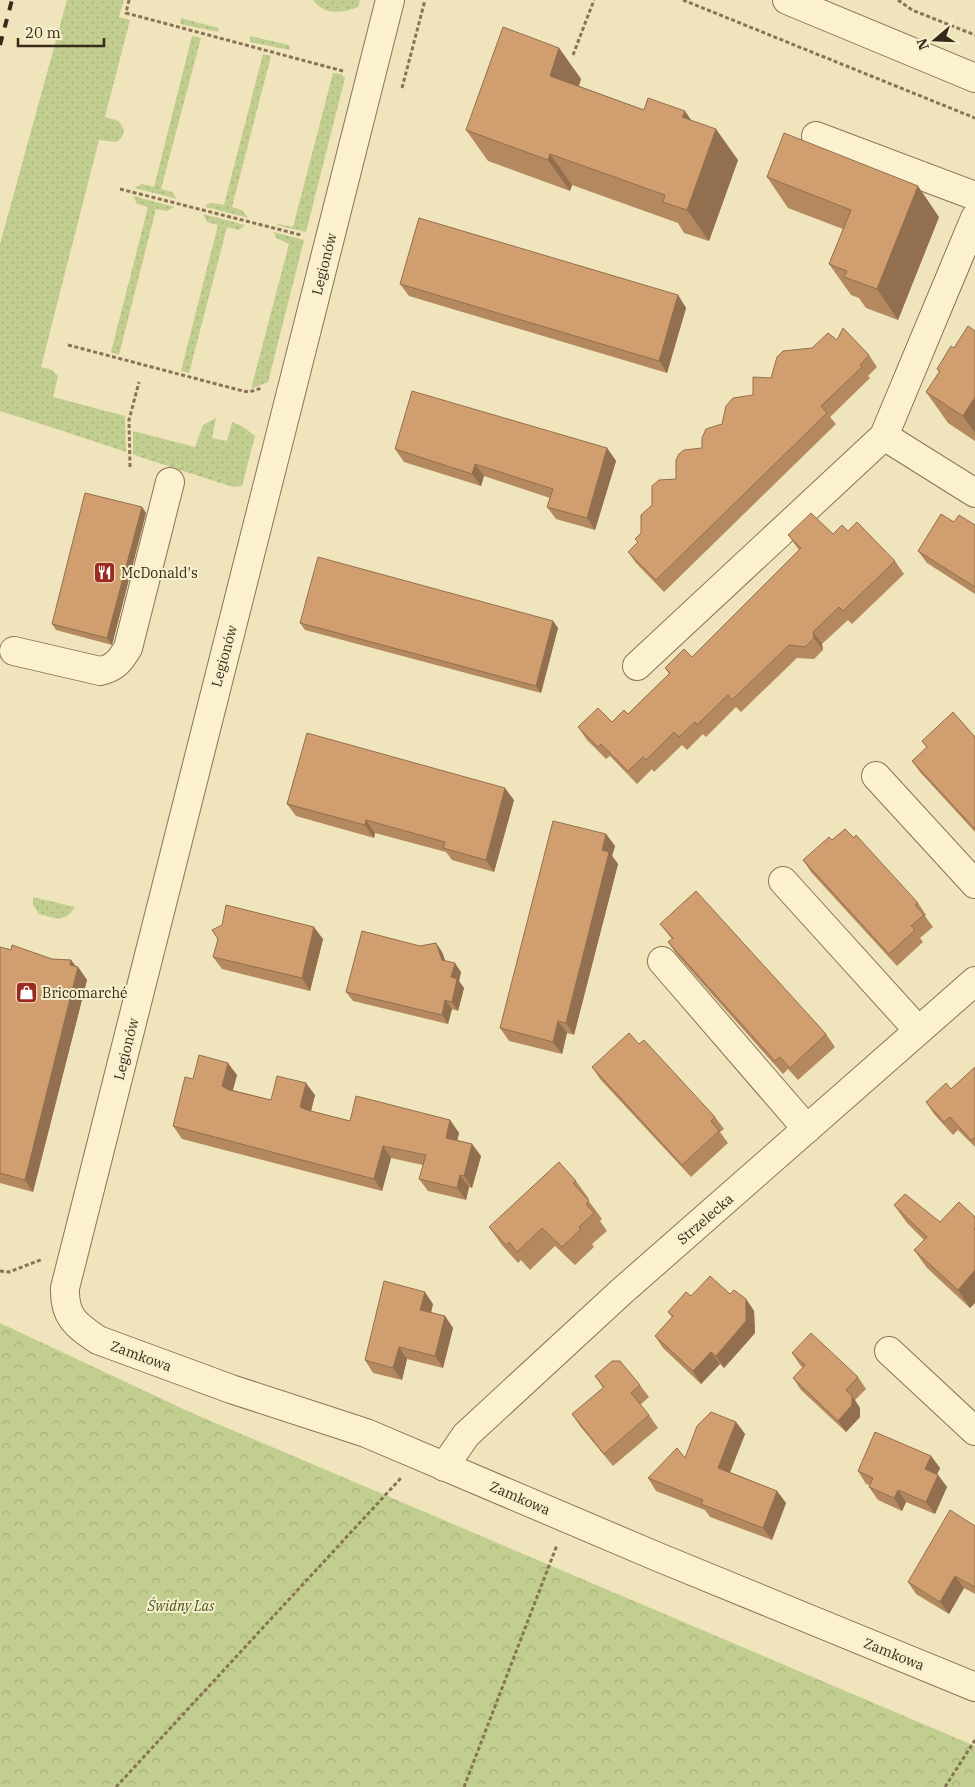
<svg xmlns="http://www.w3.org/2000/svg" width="975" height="1787" viewBox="0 0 975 1787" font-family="'IBM Plex Serif',serif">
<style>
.grass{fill:url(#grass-dots)}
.forest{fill:url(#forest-crowns)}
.garden{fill:url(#garden-furrows)}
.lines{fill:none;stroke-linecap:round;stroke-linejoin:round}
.minor-casing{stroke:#887454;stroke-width:30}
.path{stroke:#887454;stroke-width:3;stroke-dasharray:4 2.5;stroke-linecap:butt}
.minor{stroke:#fbf1cf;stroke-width:28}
.rail{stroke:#362a1a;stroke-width:4;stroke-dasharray:9 9;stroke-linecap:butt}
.wall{fill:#b4895f}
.shaded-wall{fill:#926f4e}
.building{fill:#d19f6f;stroke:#926f4e}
.labels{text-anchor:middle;stroke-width:4;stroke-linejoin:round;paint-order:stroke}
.street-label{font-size:14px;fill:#362a1a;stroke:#f7eecc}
.poi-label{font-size:14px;fill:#362a1a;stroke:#f7eecc;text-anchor:start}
.park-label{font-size:14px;font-style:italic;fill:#435420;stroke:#f7eecc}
</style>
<defs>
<pattern id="grass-dots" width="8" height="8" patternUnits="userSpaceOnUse" patternTransform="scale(1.25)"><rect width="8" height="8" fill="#c2ce8f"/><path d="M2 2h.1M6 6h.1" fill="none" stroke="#a7b17b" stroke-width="1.8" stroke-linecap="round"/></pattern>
<pattern id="forest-crowns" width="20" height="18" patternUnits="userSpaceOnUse" patternTransform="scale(1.25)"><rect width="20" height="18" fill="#c2ce8f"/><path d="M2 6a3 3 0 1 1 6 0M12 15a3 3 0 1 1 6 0" fill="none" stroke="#a7b17b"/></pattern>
<pattern id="garden-furrows" width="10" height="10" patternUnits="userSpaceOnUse" patternTransform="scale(1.25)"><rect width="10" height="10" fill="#c2ce8f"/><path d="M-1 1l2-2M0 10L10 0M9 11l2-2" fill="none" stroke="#a7b17b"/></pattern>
</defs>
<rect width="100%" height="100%" fill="#f0e4bc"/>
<!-- grass -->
<path class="grass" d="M 67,0 L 124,0 L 119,17 L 130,20 L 105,117 L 119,121 L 124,130 L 122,137 L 117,142 L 99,140 L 41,367 L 52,370 L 58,376 L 53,397 L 125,416 L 126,448 L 65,427 L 63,431 L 0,411 L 0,244 Z
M 313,0 L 360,0 L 358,7 C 342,13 325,16 313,0 Z
M 181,18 L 218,28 L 219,32 L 180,24 Z
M 192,36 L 201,38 L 161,189 L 172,192 L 177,199 L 135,188 L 142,184 L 154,187 Z
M 250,36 L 289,45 L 290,50 L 250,42 Z
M 263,54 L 271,56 L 232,207 L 242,210 L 248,218 L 206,207 L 207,204 L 213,203 L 224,205 Z
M 333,73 L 341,74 L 345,78 L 306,232 L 276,225 L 278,224 L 293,227 Z
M 133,196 L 175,207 L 167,211 L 156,209 L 119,355 L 111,352 L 148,207 L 137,204 Z
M 203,214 L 245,225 L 239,230 L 227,227 L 189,373 L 181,371 L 218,225 L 207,222 Z
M 274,232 L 304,240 L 268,382 L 251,389 L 289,244 L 276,238 Z
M 216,418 L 212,438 L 227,441 L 232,422 L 242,426 L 255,436 L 242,486 L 233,487 L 234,483 L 141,453 L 140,457 L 133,454 L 133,431 L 195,447 L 203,425 Z
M 33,897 L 75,907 C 64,924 56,918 39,914 L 33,905 Z"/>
<!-- forest -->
<path class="forest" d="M 0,1323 L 192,1413 L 975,1746 L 975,1787 L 0,1787 Z"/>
<!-- garden -->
<path class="garden" d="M 65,427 L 126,448 L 126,452 L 63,431 Z
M 141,453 L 234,483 L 233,487 L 140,457 Z"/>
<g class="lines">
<defs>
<path id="minor" d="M 390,0 L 65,1288 C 64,1317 76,1325 98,1340 L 231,1389 L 366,1433 L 658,1557 L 975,1687
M 787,0 L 975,78
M 816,136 L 975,196
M 884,436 L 975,493
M 14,651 L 100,671 C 115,668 120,661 128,648 L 170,482
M 637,666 L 884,436 L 975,218
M 876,776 L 975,884
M 783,881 L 918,1030
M 662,961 L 807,1129
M 889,1351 L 975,1431
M 444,1467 L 466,1435 L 621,1292 L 975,981"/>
</defs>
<!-- minor casing -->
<use href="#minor" class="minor-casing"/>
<!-- path -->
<path class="path" d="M 129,0 L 126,13 L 343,71
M 683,0 L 975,118
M 898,0 L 912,10 L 975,35
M 573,55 L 594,0
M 402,88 L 425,0
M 120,189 L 301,235
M 68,345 L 243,391 L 249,392 L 262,388
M 130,467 L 129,420 L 139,382
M 0,1271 L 9,1272 L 43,1259
M 116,1787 L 401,1478
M 464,1787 L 557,1545
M 945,1787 L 975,1740"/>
<!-- minor -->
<use href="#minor" class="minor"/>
<!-- rail -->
<path class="rail" d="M 0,45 L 12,0"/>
</g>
<!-- wall -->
<path class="wall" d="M 559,48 L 581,79 L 579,86 L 644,110 L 691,120 L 738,160 L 709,241 L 684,233 L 678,223 L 572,185 L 570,191 L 488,161 L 466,130 Z
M 767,177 L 939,217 L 898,320 L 866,308 L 859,298 L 851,295 L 829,264 L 843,229 L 788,208 Z
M 400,284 L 678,295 L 686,308 L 667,373 L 409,296 Z
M 975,331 L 975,441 L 948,423 L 926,392 L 939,372 L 937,369 L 954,348 Z
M 837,340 L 869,355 L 877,367 L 868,376 L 870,378 L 830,417 L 836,424 L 664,592 L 636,563 L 628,552 L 638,542 L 635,539 L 641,533 L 652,505 L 676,479 L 722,424 L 771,378 L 812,348 Z
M 607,448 L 616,461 L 595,530 L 556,519 L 547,507 L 550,498 L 484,476 L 481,486 L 404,462 L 395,449 Z
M 142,507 L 146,513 L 112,645 L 56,630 L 52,624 Z
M 954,522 L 975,525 L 975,594 L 927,563 L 918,551 Z
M 848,531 L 895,561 L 904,574 L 852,624 L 848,620 L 822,644 L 823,650 L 814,659 L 797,658 L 741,712 L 736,707 L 706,737 L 703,734 L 687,750 L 682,745 L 654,772 L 652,769 L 637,784 L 610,756 L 606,759 L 587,740 L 578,727 L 612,722 L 628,714 L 669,674 L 665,668 L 692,657 L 799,550 L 788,535 L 833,534 Z
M 553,621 L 558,628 L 541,693 L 305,630 L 300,623 Z
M 975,737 L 975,832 L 920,772 L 912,761 L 927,748 L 922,741 Z
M 514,800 L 494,872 L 452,860 L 446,852 L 375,833 L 374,838 L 296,816 L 287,804 Z
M 606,834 L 615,846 L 612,856 L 618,864 L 574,1035 L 567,1033 L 562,1054 L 509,1041 L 500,1028 Z
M 832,840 L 918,903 L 926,915 L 925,916 L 933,927 L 920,938 L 923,942 L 897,966 L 811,872 L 803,860 Z
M 660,924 L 826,1034 L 835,1047 L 798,1080 L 788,1069 L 783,1074 L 677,955 L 668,942 L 672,939 Z
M 222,925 L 323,939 L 310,991 L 222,969 L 213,957 Z
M 436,943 L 442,952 L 445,960 L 461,972 L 459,981 L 464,988 L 458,1011 L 452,1009 L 448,1024 L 353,1001 L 346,992 L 420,946 Z
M 0,947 L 52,959 L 71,960 L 76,967 L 78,967 L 87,980 L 33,1192 L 0,1183 Z
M 639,1044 L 715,1117 L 724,1129 L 720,1132 L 728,1143 L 691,1177 L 600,1079 L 592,1067 Z
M 975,1067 L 975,1147 L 958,1130 L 953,1135 L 934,1114 L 926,1102 L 951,1089 Z
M 237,1075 L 233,1090 L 271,1100 L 315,1095 L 311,1111 L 350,1121 L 450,1120 L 459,1133 L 457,1140 L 472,1144 L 481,1156 L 472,1188 L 469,1187 L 466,1200 L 428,1191 L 419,1179 L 423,1165 L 391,1158 L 382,1191 L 182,1139 L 173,1126 L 193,1079 Z
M 576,1181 L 589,1199 L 588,1200 L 602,1219 L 600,1221 L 607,1231 L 592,1244 L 594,1247 L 575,1265 L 555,1246 L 530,1270 L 521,1260 L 518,1263 L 502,1245 L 489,1227 Z
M 894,1205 L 940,1222 L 975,1217 L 975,1303 L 970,1308 L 927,1268 L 914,1250 L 924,1240 L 907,1223 Z
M 730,1294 L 746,1299 L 754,1311 L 755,1333 L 724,1368 L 720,1364 L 701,1384 L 663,1348 L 655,1336 L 672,1317 L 668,1312 L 691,1296 Z
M 433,1304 L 431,1312 L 445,1316 L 453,1328 L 443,1368 L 407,1359 L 402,1380 L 373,1373 L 365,1360 Z
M 792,1353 L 858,1377 L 866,1389 L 855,1400 L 860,1408 L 860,1417 L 846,1432 L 801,1390 L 793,1378 L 803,1368 L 800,1365 Z
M 595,1376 L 640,1385 L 649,1397 L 640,1405 L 649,1415 L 658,1428 L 613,1466 L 580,1426 L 572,1414 L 603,1388 Z
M 736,1422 L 745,1434 L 730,1472 L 777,1491 L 786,1503 L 772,1540 L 710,1517 L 705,1510 L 656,1491 L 648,1478 L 685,1458 Z
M 931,1456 L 940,1468 L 937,1474 L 938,1475 L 947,1487 L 935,1514 L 906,1502 L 902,1511 L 878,1500 L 869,1487 L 870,1485 L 866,1484 L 858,1471 Z
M 975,1526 L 975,1594 L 964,1588 L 949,1614 L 916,1594 L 908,1582 Z"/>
<!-- shaded-wall -->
<path class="shaded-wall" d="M 559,48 L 581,79 L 571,107 L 550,76 Z
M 685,111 L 706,142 L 682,117 Z
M 716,129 L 738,160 L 709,241 L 687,210 Z
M 550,154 L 572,185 L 570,191 L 548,160 Z
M 918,186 L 939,217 L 898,320 L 877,289 Z
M 678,295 L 686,308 L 667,373 L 659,361 Z
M 975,397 L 975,433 L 963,416 Z
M 607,448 L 616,461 L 595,530 L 587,518 Z
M 475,464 L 484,476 L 481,486 L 472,474 Z
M 142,507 L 146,513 L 112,645 L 107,638 Z
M 553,621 L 558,628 L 541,693 L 536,686 Z
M 813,632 L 822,644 L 823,650 L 814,638 Z
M 505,788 L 514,800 L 494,872 L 486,860 Z
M 366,820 L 375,833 L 374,838 L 365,825 Z
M 606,834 L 615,846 L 612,856 L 618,864 L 574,1035 L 566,1023 Z
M 314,927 L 323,939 L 310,991 L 302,978 Z
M 436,943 L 442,952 L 448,969 L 442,960 Z
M 71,960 L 78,969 L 78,967 L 87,980 L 33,1192 L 25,1180 Z
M 455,963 L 461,972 L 459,981 L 464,988 L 458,1011 L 452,1002 L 451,977 Z
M 445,1000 L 452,1009 L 448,1024 L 442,1015 Z
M 558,1021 L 567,1033 L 562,1054 L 553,1042 Z
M 228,1063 L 237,1075 L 230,1099 L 222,1086 Z
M 306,1083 L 315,1095 L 309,1119 L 300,1107 Z
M 450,1120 L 459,1133 L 455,1150 L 446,1138 Z
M 472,1144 L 481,1156 L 472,1188 L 464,1176 Z
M 383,1146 L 391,1158 L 382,1191 L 374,1179 Z
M 460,1175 L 469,1187 L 466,1200 L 457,1188 Z
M 975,1270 L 975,1303 L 970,1308 L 958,1290 Z
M 425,1292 L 433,1304 L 429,1322 L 420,1310 Z
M 746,1299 L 754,1311 L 755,1333 L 724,1368 L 716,1356 Z
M 445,1316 L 453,1328 L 443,1368 L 435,1356 Z
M 399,1347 L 407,1359 L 402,1380 L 393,1368 Z
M 711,1352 L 720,1364 L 701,1384 L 693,1371 Z
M 852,1396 L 860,1408 L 860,1417 L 846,1432 L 838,1421 Z
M 736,1422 L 745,1434 L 727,1480 L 718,1468 Z
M 931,1456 L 940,1468 L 934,1481 L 925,1469 Z
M 938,1475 L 947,1487 L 935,1514 L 926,1502 Z
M 898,1490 L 906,1502 L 902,1511 L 894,1498 Z
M 777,1491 L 786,1503 L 772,1540 L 763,1528 Z
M 955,1576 L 964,1588 L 949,1614 L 940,1602 Z"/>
<!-- building -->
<path class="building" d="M 503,27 L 559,48 L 550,76 L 644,110 L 648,98 L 685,111 L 682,117 L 716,129 L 687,210 L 663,202 L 665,195 L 550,154 L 548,160 L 466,130 Z
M 784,133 L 918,186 L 877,289 L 844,277 L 847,271 L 829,264 L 851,210 L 767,177 Z
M 419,218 L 678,295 L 659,361 L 400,284 Z
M 968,326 L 975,331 L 975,397 L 963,416 L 926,392 L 940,371 L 937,369 L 951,346 L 954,348 Z
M 843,328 L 869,355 L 860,365 L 862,367 L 821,406 L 827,413 L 656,580 L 628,552 L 638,542 L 635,539 L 641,533 L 641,515 L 652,505 L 652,486 L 659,480 L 676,479 L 676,460 L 679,454 L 684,450 L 702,448 L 702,438 L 706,429 L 722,424 L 726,406 L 733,398 L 753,395 L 753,377 L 771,378 L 777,357 L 783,351 L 812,348 L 828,333 L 837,340 Z
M 412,391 L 607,448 L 587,518 L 547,507 L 553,489 L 475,464 L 472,474 L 395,449 Z
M 85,493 L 142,507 L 107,638 L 52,624 Z
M 811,513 L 833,534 L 842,525 L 848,531 L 857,522 L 895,561 L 843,611 L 839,607 L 813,632 L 814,638 L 805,647 L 789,645 L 732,700 L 728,695 L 697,725 L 695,722 L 679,737 L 674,732 L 646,760 L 643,757 L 628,771 L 601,744 L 598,747 L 578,727 L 598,708 L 612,722 L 624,710 L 628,714 L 670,673 L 665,668 L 684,649 L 692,657 L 801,548 L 788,535 Z
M 941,514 L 954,522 L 959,515 L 975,525 L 975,587 L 918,551 Z
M 318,557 L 553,621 L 536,686 L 300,623 Z
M 953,712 L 975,737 L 975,829 L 912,761 L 927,747 L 922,741 Z
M 307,733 L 505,788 L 486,860 L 443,848 L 445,842 L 366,820 L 365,825 L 287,804 Z
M 553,821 L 606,834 L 602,850 L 609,852 L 566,1023 L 558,1021 L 553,1042 L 500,1028 Z
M 845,829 L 854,838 L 856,835 L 918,903 L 915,905 L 924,915 L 911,926 L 915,930 L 889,954 L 803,860 L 829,837 L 832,840 Z
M 696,891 L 826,1034 L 790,1068 L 780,1057 L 775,1061 L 668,942 L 673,938 L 660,924 Z
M 226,905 L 314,927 L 302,978 L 213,957 L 218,939 L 212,930 L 222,925 Z
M 362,931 L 420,946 L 436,943 L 442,960 L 455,963 L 451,977 L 457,979 L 452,1002 L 445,1000 L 442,1015 L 346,992 Z
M 12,945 L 52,959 L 71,960 L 70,965 L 78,967 L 25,1180 L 0,1173 L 0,947 L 11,950 Z
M 629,1033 L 639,1044 L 644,1040 L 715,1117 L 711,1121 L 719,1131 L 682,1165 L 592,1067 Z
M 199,1055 L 228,1063 L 222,1086 L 229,1090 L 271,1100 L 277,1076 L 306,1083 L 300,1107 L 307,1110 L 350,1121 L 356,1096 L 450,1120 L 446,1138 L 472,1144 L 464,1176 L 460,1175 L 457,1188 L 419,1179 L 426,1155 L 383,1146 L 374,1179 L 173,1126 L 185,1077 L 193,1079 Z
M 975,1067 L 975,1137 L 971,1140 L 950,1117 L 944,1122 L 926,1102 L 946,1083 L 951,1089 Z
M 559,1162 L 576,1181 L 573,1183 L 589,1201 L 586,1204 L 594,1213 L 579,1227 L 581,1229 L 562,1247 L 542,1228 L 517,1252 L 509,1242 L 506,1245 L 489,1227 Z
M 905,1194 L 940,1222 L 959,1202 L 975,1217 L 975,1228 L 974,1229 L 975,1230 L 975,1270 L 958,1290 L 914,1250 L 927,1237 L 894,1205 Z
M 710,1276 L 730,1294 L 734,1290 L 746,1299 L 746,1321 L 716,1356 L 711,1352 L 693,1371 L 655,1336 L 673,1316 L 668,1312 L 686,1292 L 691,1296 Z
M 384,1281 L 425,1292 L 420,1310 L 445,1316 L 435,1356 L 399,1347 L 393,1368 L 365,1360 Z
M 811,1333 L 858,1377 L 846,1390 L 852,1396 L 852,1405 L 838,1421 L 793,1378 L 805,1365 L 792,1353 Z
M 612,1361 L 620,1361 L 640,1385 L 631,1393 L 649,1415 L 604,1454 L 572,1414 L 604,1387 L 595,1376 Z
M 711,1412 L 736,1422 L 718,1468 L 777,1491 L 763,1528 L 701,1504 L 703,1500 L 648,1478 L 677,1448 L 685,1458 L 697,1426 Z
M 875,1432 L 931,1456 L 925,1469 L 938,1475 L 926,1502 L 898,1490 L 894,1498 L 869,1487 L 873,1478 L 858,1471 Z
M 950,1510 L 975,1526 L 975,1587 L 955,1576 L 940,1602 L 908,1582 Z"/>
<!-- icons -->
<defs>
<symbol id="restaurant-square" viewBox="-11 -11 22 22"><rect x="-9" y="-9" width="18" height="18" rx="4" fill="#9b2921" stroke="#f7eecc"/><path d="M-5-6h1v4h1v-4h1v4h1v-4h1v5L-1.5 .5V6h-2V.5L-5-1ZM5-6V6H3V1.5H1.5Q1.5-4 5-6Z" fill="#fff"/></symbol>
<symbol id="shop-square" viewBox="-11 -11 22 22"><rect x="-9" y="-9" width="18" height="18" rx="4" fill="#9b2921" stroke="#f7eecc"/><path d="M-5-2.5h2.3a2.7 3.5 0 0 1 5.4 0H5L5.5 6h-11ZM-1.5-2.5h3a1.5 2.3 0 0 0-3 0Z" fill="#fff"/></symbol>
</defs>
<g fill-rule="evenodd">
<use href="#restaurant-square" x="92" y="560" width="25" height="25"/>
<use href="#shop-square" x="14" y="980" width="25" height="25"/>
</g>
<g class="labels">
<!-- street labels -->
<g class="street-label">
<text transform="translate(324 264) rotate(-76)" y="5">Legionów</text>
<text transform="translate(224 656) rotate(-75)" y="5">Legionów</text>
<text transform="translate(126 1049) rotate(-76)" y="5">Legionów</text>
<text transform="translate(705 1219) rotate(-41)" y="5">Strzelecka</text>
<text transform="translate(141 1356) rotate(20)" y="5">Zamkowa</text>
<text transform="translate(520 1498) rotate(23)" y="5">Zamkowa</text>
<text transform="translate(894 1654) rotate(22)" y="5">Zamkowa</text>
</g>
<!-- poi labels -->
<g class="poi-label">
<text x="121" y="578">McDonald's</text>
<text x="42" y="998">Bricomarché</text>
</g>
<!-- park labels -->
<g class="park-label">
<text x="181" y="1611">Świdny Las</text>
</g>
</g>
<!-- north arrow -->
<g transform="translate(935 40) rotate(251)" stroke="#f7eecc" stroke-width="4" paint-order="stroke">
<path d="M0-4L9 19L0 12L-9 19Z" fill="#362a1a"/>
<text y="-8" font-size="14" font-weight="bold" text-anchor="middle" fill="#362a1a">N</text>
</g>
<!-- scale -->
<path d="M18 38v8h86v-8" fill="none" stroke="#362a1a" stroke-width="2.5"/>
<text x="25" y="38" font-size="15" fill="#362a1a" stroke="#f7eecc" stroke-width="4" paint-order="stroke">20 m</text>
</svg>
